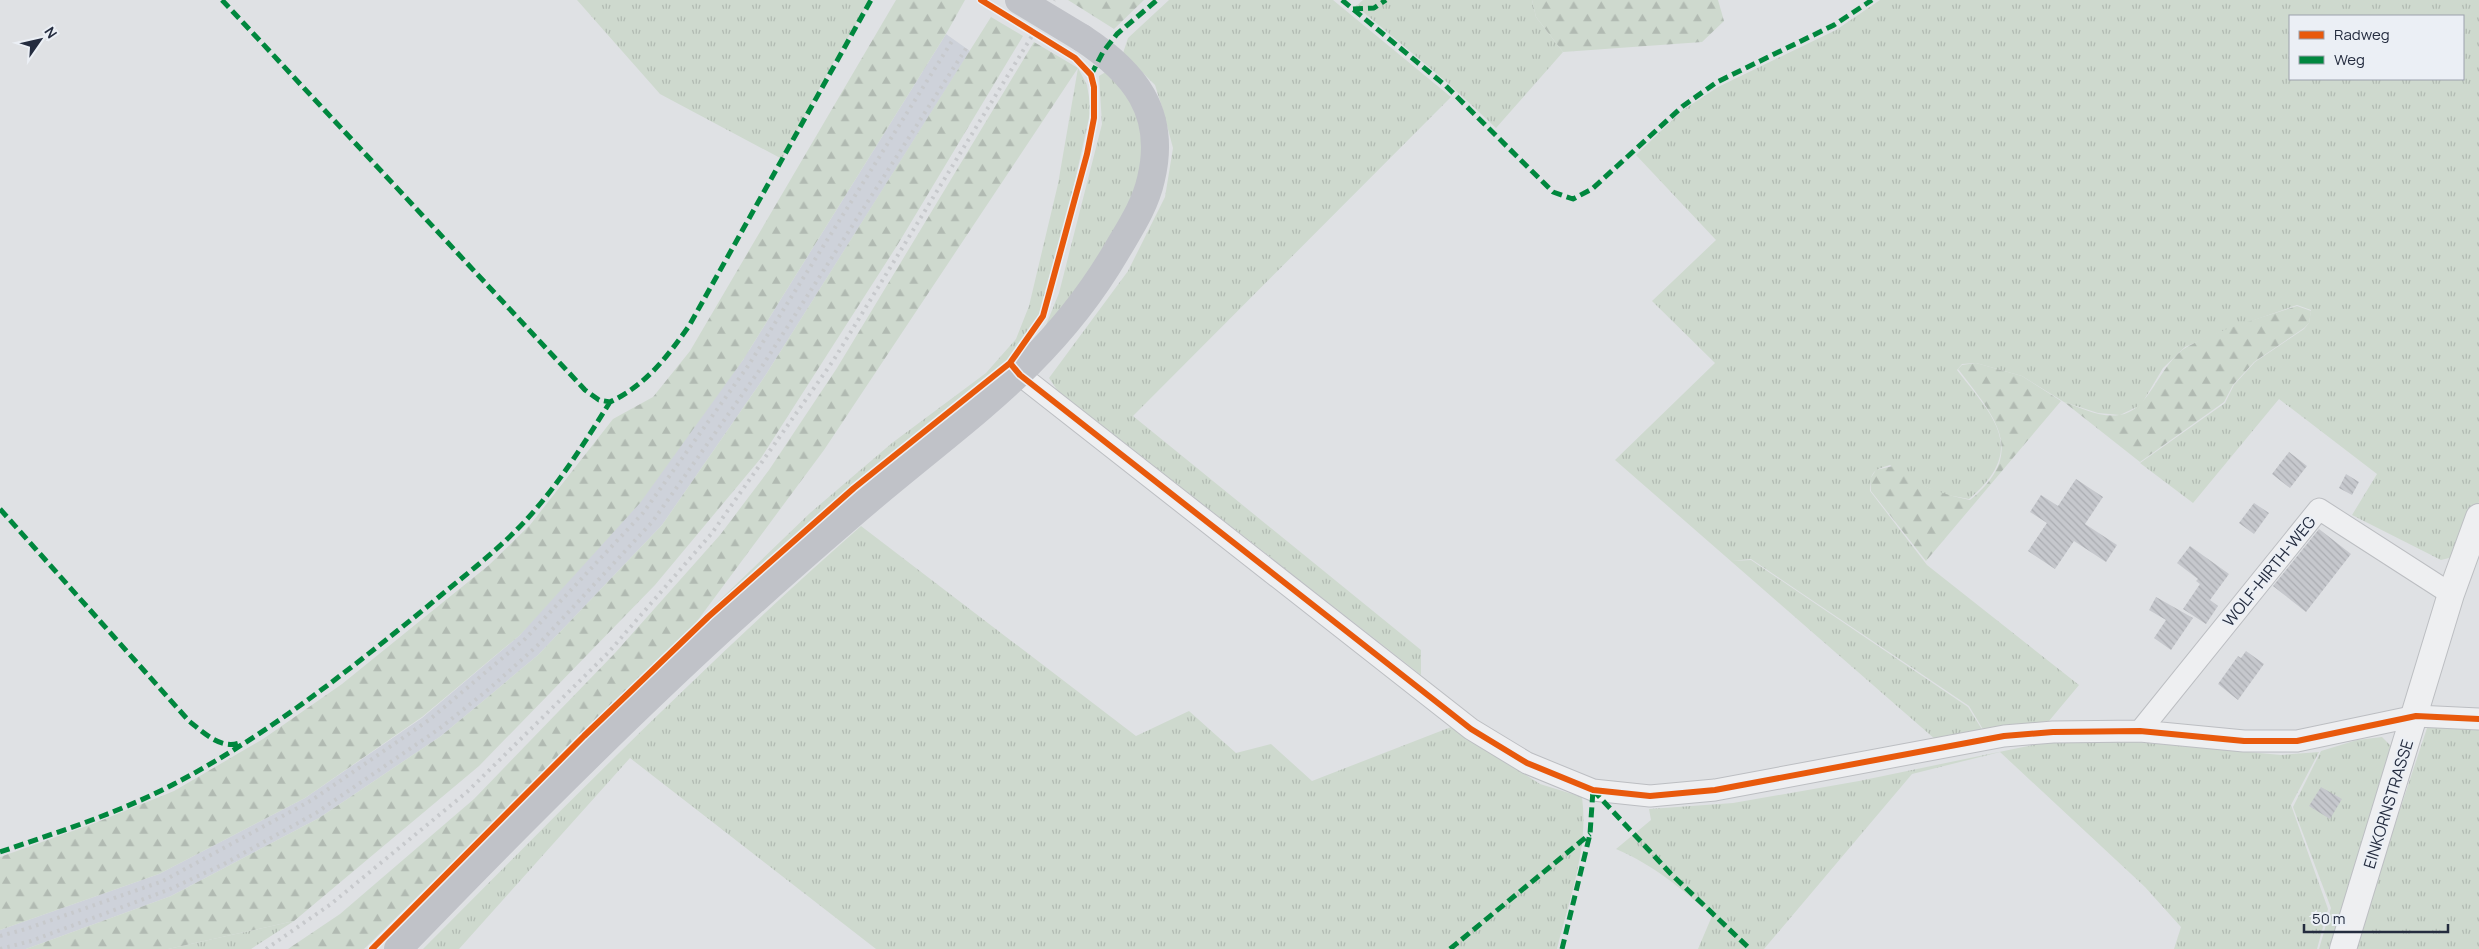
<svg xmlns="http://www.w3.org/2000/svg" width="2479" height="949" viewBox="0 0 2479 949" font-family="Manrope,sans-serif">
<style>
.built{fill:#ced2da}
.grass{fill:url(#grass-tufts);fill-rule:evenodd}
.forest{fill:url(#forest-firs)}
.building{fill:url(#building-back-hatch)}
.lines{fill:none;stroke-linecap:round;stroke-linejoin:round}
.minor-casing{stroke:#bcbec2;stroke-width:23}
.tertiary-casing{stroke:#bcbec2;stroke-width:28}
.minor{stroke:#eeeff1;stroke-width:21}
.tertiary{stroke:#eeeff1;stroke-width:26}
.secondary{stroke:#c0c2c8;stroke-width:28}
.rail{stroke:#c7c9cc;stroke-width:4;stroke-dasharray:2.5 5;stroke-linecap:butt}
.secondary-bridge{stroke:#c0c2c8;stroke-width:28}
.quiet{stroke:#00873e;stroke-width:5;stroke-dasharray:10 5;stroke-linecap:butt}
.cycleway-casing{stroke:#ebeff5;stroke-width:9}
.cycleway{stroke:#e8590c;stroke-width:6}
.labels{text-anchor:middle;stroke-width:4;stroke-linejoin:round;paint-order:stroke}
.street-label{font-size:16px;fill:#242c3f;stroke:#ebeff5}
</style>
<defs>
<pattern id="grass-tufts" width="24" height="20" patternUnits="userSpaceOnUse" patternTransform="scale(1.25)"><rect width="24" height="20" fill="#ced9ce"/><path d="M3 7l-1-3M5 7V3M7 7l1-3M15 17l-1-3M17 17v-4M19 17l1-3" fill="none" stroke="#b1bab2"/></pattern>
<pattern id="forest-firs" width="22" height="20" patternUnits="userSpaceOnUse" patternTransform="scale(1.25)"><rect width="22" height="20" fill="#ced9ce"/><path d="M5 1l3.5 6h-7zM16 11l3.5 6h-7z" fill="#b1bab2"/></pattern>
<pattern id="building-back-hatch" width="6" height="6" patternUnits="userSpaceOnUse" patternTransform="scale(1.25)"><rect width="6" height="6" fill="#c6c8cd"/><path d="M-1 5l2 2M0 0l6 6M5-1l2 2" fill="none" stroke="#aaacb1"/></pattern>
</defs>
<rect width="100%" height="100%" fill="#dfe1e4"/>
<!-- built -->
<path class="built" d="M 946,34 L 970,51 L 765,376 L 662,525 L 538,655 L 441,736 L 319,818 L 171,896 L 26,949 L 0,949 L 0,930 L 159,874 L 305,798 L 422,718 L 520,635 L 743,360 Z"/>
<!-- grass -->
<path class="grass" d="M 577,0 L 870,0 L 833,63 L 782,159 L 660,94 Z
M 1169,0 L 1333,0 L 1451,97 L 1133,416 L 1421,650 L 1421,675 L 1057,390 L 1049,378 L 1128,271 L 1165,197 L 1173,148 L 1162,107 L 1155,85 L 1123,53 L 1128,38 Z
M 1363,0 L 1532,0 L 1536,17 L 1563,52 L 1496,128 L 1449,84 L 1356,6 Z
M 1880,0 L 2479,0 L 2479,502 L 2472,515 L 2461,555 L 2441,560 L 2352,515 L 2377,474 L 2279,399 L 2193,503 L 2140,463 L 2225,403 L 2234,385 L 2255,362 L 2304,329 L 2309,323 L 2311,310 L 2297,305 L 2223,331 L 2185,347 L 2163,368 L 2141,405 L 2120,415 L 2098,413 L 2064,402 L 2022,376 L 1976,363 L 1962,364 L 1957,370 C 1994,418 2028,449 1969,499 L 1942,494 L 1910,480 L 1890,465 C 1873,470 1870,472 1870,491 L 1927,565 L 2079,685 L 2049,721 L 1984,731 L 1969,706 L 1751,559 L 1732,561 L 1751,560 L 1968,707 L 1983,731 L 1936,740 L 1615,460 L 1715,363 L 1652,301 L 1716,240 L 1636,155 L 1683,110 L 1718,87 L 1836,30 ZM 2290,16 L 2463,16 L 2463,79 L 2290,79 Z
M 1078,68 L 1087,85 L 1091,109 L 1054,275 L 1036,324 L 1008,364 L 873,470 L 695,624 L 810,513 L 892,443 L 986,373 L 1016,339 L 1029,306 L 1058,184 Z
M 1109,70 L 1137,111 L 1145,146 L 1142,179 L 1091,275 L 1019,363 L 1046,325 L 1059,293 L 1102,124 L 1099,76 Z
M 861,526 L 1136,736 L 1189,711 L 1236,753 L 1271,744 L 1312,781 L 1451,727 L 1540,784 L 1582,797 C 1589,848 1569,900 1557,949 L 876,949 L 630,758 L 459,949 L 423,949 C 566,805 709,660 861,526 Z
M 2433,710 L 2479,729 L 2479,949 L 2356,949 L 2366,912 Z
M 2382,737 L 2393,748 L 2330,949 L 2319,949 L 2331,908 L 2293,807 L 2321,751 L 2357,740 Z
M 2126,741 L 2281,755 L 2319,752 L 2291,805 L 2328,909 L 2317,949 L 2174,949 L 2181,927 L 2145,887 L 2000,752 L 1912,774 L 1764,949 L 1698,949 L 1712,916 C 1681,888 1655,866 1616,849 L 1651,820 L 1649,809 L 1733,803 L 1859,781 L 2047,742 Z
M 294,921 L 251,949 L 168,949 Z"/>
<!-- forest -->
<path class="forest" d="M 896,0 L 965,0 L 946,34 L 743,360 L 640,503 L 520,635 L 422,717 L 305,798 L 159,874 L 0,930 L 0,857 L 95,823 L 174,791 L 263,739 L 342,684 L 489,565 L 530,525 L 613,419 L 653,397 L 690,351 Z
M 1068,0 L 1144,0 L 1114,29 Z
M 1532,0 L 1718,0 L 1724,21 L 1702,42 L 1563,52 L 1536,17 Z
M 991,17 L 1023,36 L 898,244 L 761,458 L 655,585 L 479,766 L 294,921 L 168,949 L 26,949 L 171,896 L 319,818 L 441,736 L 538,655 L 662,525 L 765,376 Z
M 1034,42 L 1078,68 L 824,450 L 695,624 L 364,949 L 288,949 L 340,914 L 474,799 L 615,653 L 720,535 L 769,470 L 837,368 Z
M 2297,306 L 2311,311 L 2309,323 L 2304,328 L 2254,362 L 2233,385 L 2224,402 L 2140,462 L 2064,402 C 2081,408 2101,418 2119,415 C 2150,412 2159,363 2187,347 C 2221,328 2261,318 2297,306 Z
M 1976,363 L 2022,376 L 2061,401 L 1926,561 L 1871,491 L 1870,479 L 1876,470 L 1893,466 C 1916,485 1940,494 1970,500 C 2029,452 1994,416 1958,369 L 1962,365 Z"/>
<!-- building -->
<path class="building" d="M 2289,452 L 2307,466 L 2290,488 L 2272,474 Z
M 2346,474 L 2359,482 L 2352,495 L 2339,488 Z
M 2076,479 L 2103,497 L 2085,524 L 2117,545 L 2106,562 L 2074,541 L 2055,569 L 2028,551 L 2047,523 L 2030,512 L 2041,495 L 2058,506 Z
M 2254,503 L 2269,513 L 2254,534 L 2239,523 Z
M 2319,529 L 2351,554 L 2306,612 L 2273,586 Z
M 2190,546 L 2229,574 L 2210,600 L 2218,606 L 2206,624 L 2183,609 L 2200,584 L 2196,581 L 2198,579 L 2177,563 Z
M 2156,597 L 2193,618 L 2171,650 L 2154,638 L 2166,620 L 2149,610 Z
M 2246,651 L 2264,664 L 2238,700 L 2218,684 L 2238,656 L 2241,658 Z
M 2321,787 L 2342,799 L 2330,819 L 2309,806 Z"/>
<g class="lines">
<defs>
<path id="minor" d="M 1020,375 L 1471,729 L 1527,763 L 1593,790 L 1650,796 L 1715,790 L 2004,736 L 2053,732 L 2140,731 L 2244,741 L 2297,741 L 2416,716 L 2479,719
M 2140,731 L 2319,509 L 2451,594"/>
<path id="tertiary" d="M 2343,949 L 2451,594 L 2479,517"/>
</defs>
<!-- minor casing -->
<use href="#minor" class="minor-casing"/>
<!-- tertiary casing -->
<use href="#tertiary" class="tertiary-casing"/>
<!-- minor -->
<use href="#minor" class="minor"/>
<!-- tertiary -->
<use href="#tertiary" class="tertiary"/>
<!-- secondary -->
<path class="secondary" d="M 398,949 C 503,840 610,732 721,630 C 774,582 828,534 883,488 C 974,412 1054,358 1116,252 C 1130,228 1145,206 1151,179 C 1167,112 1134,72 1082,38"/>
<!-- rail -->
<path class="rail" d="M 0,936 L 26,929 L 163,881 L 312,800 L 429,720 L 525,639 L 643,513 L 748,366 L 954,38
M 0,949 L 31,941 L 168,890 L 222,865 L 316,813 L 439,729 L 489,689 L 537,646 L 653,521 L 761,368 L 967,47
M 266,949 L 331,904 L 467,792 L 608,653 L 712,533 L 833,361 L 1054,0"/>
<!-- secondary-bridge -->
<path class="secondary-bridge" d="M 1019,0 L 1082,38"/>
<!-- quiet -->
<path class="quiet" d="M 222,0 L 585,390 L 599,400 L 610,402 C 646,385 667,357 689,326 L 871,0
M 1342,0 L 1446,86 L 1553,192 L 1573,199 L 1592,189 L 1683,106 L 1717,82 L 1834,25 L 1872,0
M 1353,9 L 1374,8 L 1386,0
M 1091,75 L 1103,52 L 1117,34 L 1157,0
M 0,509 L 189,721 C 204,733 222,751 242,742
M 1593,790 L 1671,874 L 1750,949
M 0,852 C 58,832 119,813 174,784 C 266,736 347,672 428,606 C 461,578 498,551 527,519 C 559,484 585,442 610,402
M 1450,949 L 1590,834
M 1562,949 L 1590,834 L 1593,790"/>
<defs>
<path id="cycleway" d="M 1010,363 L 1020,375 L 1471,729 L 1527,763 L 1593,790 L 1650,796 L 1715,790 L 2004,736 L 2053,732 L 2140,731 L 2244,741 L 2297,741 L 2416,716 L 2479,719
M 372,949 L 584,736 L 708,617 L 854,488 L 1010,363 L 1043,316 L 1087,154 L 1094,118 L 1094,87 L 1091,75 L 1075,58 L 981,0"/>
</defs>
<!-- cycleway casing -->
<use href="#cycleway" class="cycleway-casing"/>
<!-- cycleway -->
<use href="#cycleway" class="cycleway"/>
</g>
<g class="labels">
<!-- street labels -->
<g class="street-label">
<text transform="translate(2269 571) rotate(-51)" y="6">WOLF-HIRTH-WEG</text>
<text transform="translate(2388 804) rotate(-73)" y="6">EINKORNSTRASSE</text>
</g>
</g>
<!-- legend -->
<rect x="2289" y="15" width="175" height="65" fill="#ebeff5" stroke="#9ba1ac"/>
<rect x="2299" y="31" width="25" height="8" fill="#e8590c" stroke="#9ba1ac"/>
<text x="2334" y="40" font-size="15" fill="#242c3f">Radweg</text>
<rect x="2299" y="56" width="25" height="8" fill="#00873e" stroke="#9ba1ac"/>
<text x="2334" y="65" font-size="15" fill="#242c3f">Weg</text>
<!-- north arrow -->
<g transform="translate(40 40) rotate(56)" stroke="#ebeff5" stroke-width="4" paint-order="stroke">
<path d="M0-4L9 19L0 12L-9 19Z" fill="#242c3f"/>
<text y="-8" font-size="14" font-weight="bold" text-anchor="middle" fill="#242c3f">N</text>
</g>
<!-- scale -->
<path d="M2304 924v8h144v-8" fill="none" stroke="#242c3f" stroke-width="2.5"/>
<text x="2312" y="924" font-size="15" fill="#242c3f" stroke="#ebeff5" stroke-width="4" paint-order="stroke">50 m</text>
</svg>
